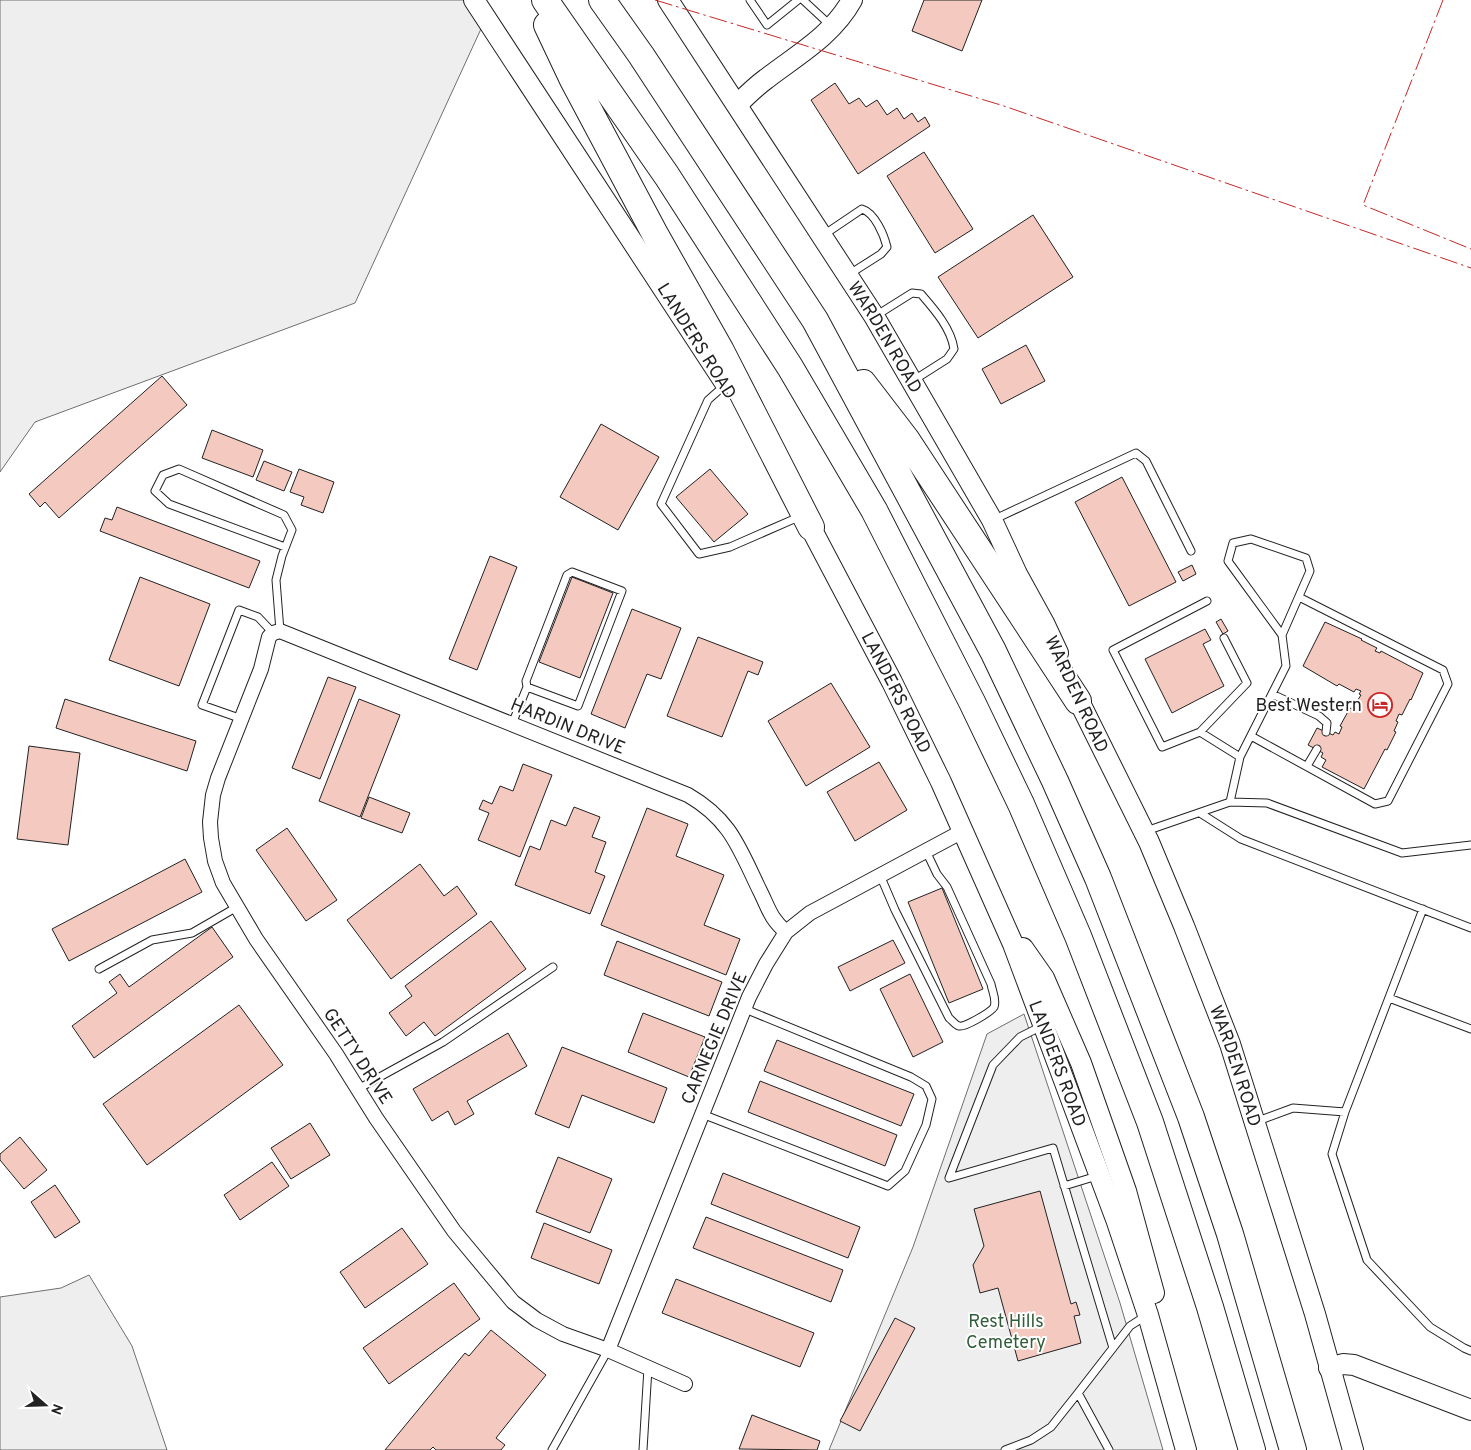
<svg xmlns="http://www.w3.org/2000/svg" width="1471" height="1450" viewBox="0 0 1471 1450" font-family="Overpass,sans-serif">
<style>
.green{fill:#eee;stroke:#6f6f6f}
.building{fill:#f3c9c0;stroke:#222}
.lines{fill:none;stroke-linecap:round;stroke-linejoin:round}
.lane-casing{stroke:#222;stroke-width:9}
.street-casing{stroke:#222;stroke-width:16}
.secondary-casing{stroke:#222;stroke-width:22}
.highway-casing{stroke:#222;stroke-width:28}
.lane{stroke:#fff;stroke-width:7}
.street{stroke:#fff;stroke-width:14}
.secondary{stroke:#fff;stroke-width:20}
.highway{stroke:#fff;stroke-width:26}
.power{stroke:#c62828;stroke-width:1;stroke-dasharray:18 4 2.5 4;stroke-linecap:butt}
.labels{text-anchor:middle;stroke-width:4;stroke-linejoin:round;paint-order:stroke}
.street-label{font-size:18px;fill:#222;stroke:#fff}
.poi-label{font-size:18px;fill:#222;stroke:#fff;text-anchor:end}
.park-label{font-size:18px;fill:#2f5e38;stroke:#fff}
</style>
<rect width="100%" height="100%" fill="#fff"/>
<!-- green -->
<path class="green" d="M 0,0 L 470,0 L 486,18 L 355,303 L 35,422 L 0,472 Z
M 1024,1014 L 1120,1303 L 1163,1450 L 829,1450 L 913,1247 L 987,1034 Z
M 89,1275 L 132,1346 L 167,1450 L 0,1450 L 0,1297 L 61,1288 Z"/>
<!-- building -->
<path class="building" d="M 924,0 L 982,0 L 962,51 L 912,31 Z
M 835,83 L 849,104 L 859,98 L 866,107 L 877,100 L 887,115 L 897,108 L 904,119 L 912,113 L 918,122 L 925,117 L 930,126 L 858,174 L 811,100 Z
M 924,152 L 973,229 L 935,253 L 887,176 Z
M 1033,215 L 1073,277 L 978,338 L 938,277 Z
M 1026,345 L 1045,381 L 1001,404 L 982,369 Z
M 162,376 L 187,405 L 59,518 L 45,502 L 40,507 L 29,494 Z
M 601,424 L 659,457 L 618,530 L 560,497 Z
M 212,430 L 263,450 L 253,477 L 202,458 Z
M 264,461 L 292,472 L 284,491 L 256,480 Z
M 299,469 L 334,482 L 323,513 L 301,505 L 304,497 L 290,492 Z
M 710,469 L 748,514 L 714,542 L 676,497 Z
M 1122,477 L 1176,582 L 1129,606 L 1075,502 Z
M 117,507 L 260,561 L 249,588 L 100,531 L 105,518 L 112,520 Z
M 490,556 L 517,567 L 477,670 L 449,659 Z
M 1192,565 L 1196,574 L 1183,581 L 1178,572 Z
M 140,577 L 210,604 L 179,686 L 109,660 Z
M 572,577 L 613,593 L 580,678 L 539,662 Z
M 632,609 L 681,628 L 661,679 L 647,674 L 625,728 L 591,714 Z
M 1221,619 L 1228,631 L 1223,634 L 1216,622 Z
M 1325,622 L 1362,639 L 1361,640 L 1377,648 L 1375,651 L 1380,653 L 1381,651 L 1423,673 L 1411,700 L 1410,699 L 1402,715 L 1399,714 L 1396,721 L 1398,722 L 1394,731 L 1396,732 L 1387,750 L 1385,749 L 1364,789 L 1322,767 L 1326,760 L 1321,757 L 1323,753 L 1308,745 L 1317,728 L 1333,735 L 1335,732 L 1339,734 L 1342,727 L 1340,726 L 1350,708 L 1352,709 L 1361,695 L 1359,694 L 1361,691 L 1356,689 L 1354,692 L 1339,684 L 1337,686 L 1303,666 Z
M 1205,629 L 1211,640 L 1203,644 L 1224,686 L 1172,713 L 1145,659 Z
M 698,637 L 763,662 L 758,675 L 748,671 L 722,737 L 667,716 Z
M 328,677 L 356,687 L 320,779 L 292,768 Z
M 831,683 L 870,747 L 806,786 L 768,721 Z
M 65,699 L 196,741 L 187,771 L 56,728 Z
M 359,699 L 400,715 L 360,817 L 319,801 Z
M 29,746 L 80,753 L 68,845 L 17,839 Z
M 879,762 L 907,810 L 855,841 L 827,792 Z
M 523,764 L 552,775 L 520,857 L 478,840 L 489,813 L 479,809 L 483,800 L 492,804 L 500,786 L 513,791 Z
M 369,797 L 410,813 L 402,833 L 361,818 Z
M 574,807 L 600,817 L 592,837 L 606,842 L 595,872 L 605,876 L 590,914 L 515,885 L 530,846 L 540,850 L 551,820 L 566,826 Z
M 647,808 L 688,824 L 676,856 L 724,875 L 704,925 L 740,939 L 726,975 L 601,925 Z
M 287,828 L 337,900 L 306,921 L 256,850 Z
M 185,859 L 202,892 L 69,961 L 52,929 Z
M 420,864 L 444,896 L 457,886 L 477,914 L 391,979 L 347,920 Z
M 942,888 L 983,989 L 949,1003 L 908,902 Z
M 491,921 L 526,969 L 435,1036 L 424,1022 L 406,1036 L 389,1013 L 412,996 L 405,986 Z
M 212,927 L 233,957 L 94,1058 L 72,1026 L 117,993 L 109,982 L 120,974 L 129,987 Z
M 893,940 L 905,963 L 850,991 L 838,967 Z
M 617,941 L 722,982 L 709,1016 L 604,975 Z
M 910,974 L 943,1042 L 913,1057 L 880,989 Z
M 239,1005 L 283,1065 L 147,1165 L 103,1104 Z
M 643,1013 L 705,1037 L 689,1077 L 628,1052 Z
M 508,1033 L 527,1066 L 467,1101 L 474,1114 L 455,1125 L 448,1111 L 432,1121 L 413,1089 Z
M 777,1040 L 914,1094 L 901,1126 L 764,1071 Z
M 562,1047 L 667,1088 L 654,1123 L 582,1095 L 569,1128 L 535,1114 Z
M 760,1081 L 897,1135 L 885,1166 L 748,1112 Z
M 310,1123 L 330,1155 L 291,1179 L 271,1148 Z
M 20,1137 L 47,1170 L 24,1189 L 0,1160 L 0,1154 Z
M 558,1157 L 612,1179 L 590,1233 L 536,1212 Z
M 272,1162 L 289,1186 L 240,1220 L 224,1195 Z
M 723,1173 L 860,1227 L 848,1258 L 711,1204 Z
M 55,1185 L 80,1222 L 55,1238 L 31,1202 Z
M 1040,1191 L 1071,1304 L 1076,1302 L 1080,1315 L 1074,1316 L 1081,1343 L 1018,1361 L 998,1288 L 980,1293 L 973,1265 L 984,1246 L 974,1209 Z
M 706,1217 L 843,1270 L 831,1302 L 693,1248 Z
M 544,1223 L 612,1250 L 599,1284 L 531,1258 Z
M 402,1228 L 428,1264 L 365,1308 L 340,1272 Z
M 676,1279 L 814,1333 L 800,1367 L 662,1313 Z
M 454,1283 L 480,1319 L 389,1384 L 363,1348 Z
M 895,1318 L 915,1328 L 860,1431 L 840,1421 Z
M 491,1330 L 546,1375 L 496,1438 L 505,1445 L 501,1450 L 436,1450 L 433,1447 L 430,1450 L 385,1450 L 465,1353 L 469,1356 Z
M 752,1415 L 820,1441 L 817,1450 L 739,1449 Z"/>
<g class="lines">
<defs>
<path id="lane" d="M 750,0 L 767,25 L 798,0
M 803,0 L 830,25
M 822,236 L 862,209 C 875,213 884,235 887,247 L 881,254 L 848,275
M 877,315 L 912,293 L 921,294 C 934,309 951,328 954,349 L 947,359 L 914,380
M 725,385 L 708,400 L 661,504 L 699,554 L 730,547 L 801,516
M 995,519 L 1136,453 L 1146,461 L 1191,551
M 1207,601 L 1113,650 L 1162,747 L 1200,732 L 1240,757
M 280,631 L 276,580 L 282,556 L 292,530 L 284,515 L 179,469 L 163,475 L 155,491 L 169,504 L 285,547
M 1272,694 L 1319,716 L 1327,723 L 1326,732
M 242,719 L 202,705 L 239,610 L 258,617 L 273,633
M 512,724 L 527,687 L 578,706 L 622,591 L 572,572 L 567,575 L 526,681 L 527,687
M 1200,732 L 1247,683 L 1224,638
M 1251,736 L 1375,804 L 1388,801 L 1448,684 L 1443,670 L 1299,597
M 1307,766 L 1317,749
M 1230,802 L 1240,757 L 1286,666 L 1282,635 L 1228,561 L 1233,543 L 1251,539 L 1306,558 L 1310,571 L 1282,635
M 1200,813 L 1241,839 L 1471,928
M 1146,831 L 1230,802 L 1267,803 L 1402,853 L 1471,845
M 880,875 L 895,910 L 949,1018 C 952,1020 955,1025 959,1026 C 964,1028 991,1012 994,1007 C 997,1000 992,991 991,984 L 947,887 L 937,874 L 926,851
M 99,969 L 152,940 L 192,933 L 237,907
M 1389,998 L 1471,1029
M 1042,1026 L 1020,1037 L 993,1065 L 949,1178 L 1053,1148 L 1113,1348
M 358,1089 L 443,1042 L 553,967
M 1345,1112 L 1332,1154 L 1367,1260 L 1430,1327 L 1464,1348 L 1471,1351
M 702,1114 L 888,1186 L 905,1171 L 926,1125 L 932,1099 L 926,1086 L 911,1077 L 745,1009
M 1255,1122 L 1293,1108 L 1345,1112 L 1423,909
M 1064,1186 L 1097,1176
M 552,1450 L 608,1350
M 643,1450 L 648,1368
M 1005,1450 L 1031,1440 L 1051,1427 L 1078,1393
M 1109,1450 L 1078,1393 L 1130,1326 L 1147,1315"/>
<path id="street" d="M 608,1350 L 749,997 L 766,964 L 786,932 L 810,913 L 963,831
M 685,1384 L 608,1350 L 563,1334 L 537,1320 L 513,1302 L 454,1231 L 376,1118 L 336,1054 L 256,939 L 223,883 L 215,861 L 211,838 L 210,822 L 213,795 L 218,778 L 261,669 L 269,637 L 273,633 L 280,631 L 688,795 C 731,820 739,848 760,891 C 769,909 770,918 786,932"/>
<g id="secondary">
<path d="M 474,0 L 725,383"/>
<path id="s1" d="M 668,0 L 874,316 L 992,520 L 1017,574 L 1044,623 L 1058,653"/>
<path d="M 737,105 C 746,96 755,87 766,79 C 797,55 832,36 852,0"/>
<path id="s2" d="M 804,515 L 892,682 L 941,782 L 1013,944 L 1117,1222 L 1148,1315 L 1186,1450"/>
<path id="s3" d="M 1073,689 L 1149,842 L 1184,926 L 1230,1044 L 1315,1314 L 1353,1450"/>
<path d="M 1023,948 L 1044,978 L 1081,1063 L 1126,1191 L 1154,1293"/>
<path d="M 1329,1368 L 1343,1364 L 1354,1365 L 1471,1410"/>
</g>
<path id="highway" d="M 545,0 L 667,176 L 790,367 L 874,510 L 972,702 L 1021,804 L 1078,936 L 1150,1122 L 1210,1307 L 1252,1450
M 602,0 L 641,55 L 815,320 L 993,651 L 1055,781 L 1098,878 L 1191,1117 L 1230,1234 L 1293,1450
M 547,25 L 573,80 L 656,236 L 721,351 L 811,527
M 863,383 L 906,439 L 1078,701"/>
</defs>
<!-- lane casing -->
<use href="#lane" class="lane-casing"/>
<!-- street casing -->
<use href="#street" class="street-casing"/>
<!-- secondary casing -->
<use href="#secondary" class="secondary-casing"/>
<!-- highway casing -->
<use href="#highway" class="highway-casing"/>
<!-- lane -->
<use href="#lane" class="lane"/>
<!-- street -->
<use href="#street" class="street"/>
<!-- secondary -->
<use href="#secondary" class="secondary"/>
<!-- highway -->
<use href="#highway" class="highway"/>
<!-- power -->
<path class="power" d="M 655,0 L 1004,106 L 1471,268
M 1443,0 L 1363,205 L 1471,249"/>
</g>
<!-- icons -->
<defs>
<symbol id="hotel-ring" viewBox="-11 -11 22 22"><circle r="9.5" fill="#fff" stroke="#c62828" stroke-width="1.5"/><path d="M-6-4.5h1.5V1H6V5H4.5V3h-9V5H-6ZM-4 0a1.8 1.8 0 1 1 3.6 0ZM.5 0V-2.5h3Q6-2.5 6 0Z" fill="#c62828"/></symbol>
</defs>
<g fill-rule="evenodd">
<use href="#hotel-ring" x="1366" y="691" width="28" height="28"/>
</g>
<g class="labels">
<!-- street labels -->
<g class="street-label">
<text dy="6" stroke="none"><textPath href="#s1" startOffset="401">WARDEN ROAD</textPath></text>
<text transform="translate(697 341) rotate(58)" y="6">LANDERS ROAD</text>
<text dy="6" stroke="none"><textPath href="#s2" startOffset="200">LANDERS ROAD</textPath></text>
<text transform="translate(1077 694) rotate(65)" y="6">WARDEN ROAD</text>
<text transform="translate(568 726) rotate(22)" y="6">HARDIN DRIVE</text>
<text transform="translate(714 1038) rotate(-67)" y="6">CARNEGIE DRIVE</text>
<text transform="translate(358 1056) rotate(57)" y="6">GETTY DRIVE</text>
<text dy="6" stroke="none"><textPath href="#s2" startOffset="605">LANDERS ROAD</textPath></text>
<text dy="6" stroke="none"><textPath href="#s3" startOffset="411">WARDEN ROAD</textPath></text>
</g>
<!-- poi labels -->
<g class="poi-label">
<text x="1362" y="711">Best Western</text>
</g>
<!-- park labels -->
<g class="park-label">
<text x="1006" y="1327">Rest Hills<tspan x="1006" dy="21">Cemetery</tspan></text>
</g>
</g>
<!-- north arrow -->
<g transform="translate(45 1405) rotate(110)" stroke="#ffffff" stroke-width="4" paint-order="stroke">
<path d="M0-4L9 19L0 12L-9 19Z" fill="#222222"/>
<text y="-8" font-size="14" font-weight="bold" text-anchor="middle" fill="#222222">N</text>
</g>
</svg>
